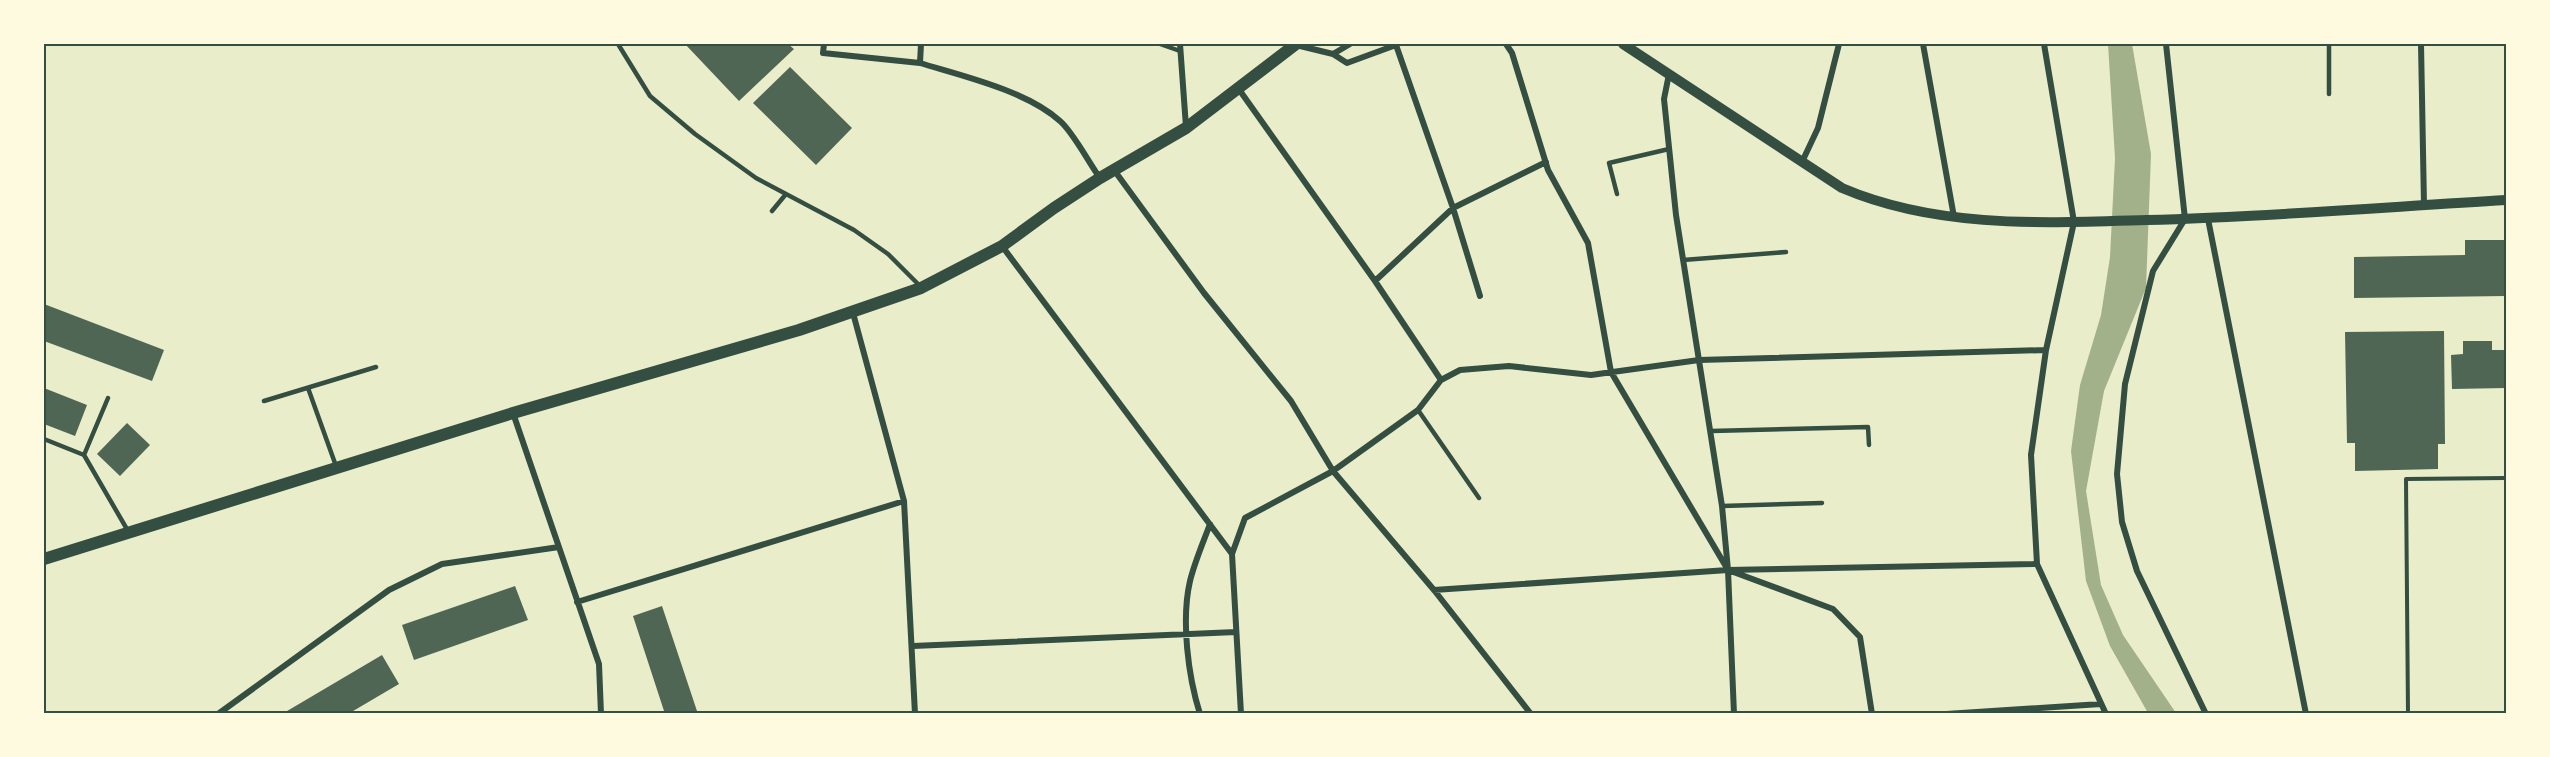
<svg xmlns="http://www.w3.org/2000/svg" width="2550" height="757" viewBox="0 0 2550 757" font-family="'Asap Condensed',sans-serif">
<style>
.water{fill:#a3b18a}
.building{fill:#4f6655}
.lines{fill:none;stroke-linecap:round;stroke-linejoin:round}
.path{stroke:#344e41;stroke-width:4}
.service{stroke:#344e41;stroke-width:4.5}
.minor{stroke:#344e41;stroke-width:6}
.tertiary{stroke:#344e41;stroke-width:10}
.secondary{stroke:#344e41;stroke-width:12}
.neatline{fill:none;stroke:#344e41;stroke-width:2}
</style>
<rect width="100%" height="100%" fill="#e9edc9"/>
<!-- water -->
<path class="water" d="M 2108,44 L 2132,44 L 2151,154 L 2146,288 L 2104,391 L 2086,491 L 2101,585 L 2123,635 L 2176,713 L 2148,713 L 2110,646 L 2086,581 L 2071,451 L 2080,385 L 2101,315 L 2110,257 L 2115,158 Z"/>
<!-- building -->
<path class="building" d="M 685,44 L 788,44 L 794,49 L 739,101 Z
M 790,67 L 852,128 L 816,165 L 753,103 Z
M 2465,240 L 2506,240 L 2506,296 L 2354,298 L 2354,257 L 2465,255 Z
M 44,304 L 164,350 L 152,381 L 44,341 Z
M 2444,331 L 2445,444 L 2438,444 L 2438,469 L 2355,471 L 2355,443 L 2347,443 L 2345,332 Z
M 2463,341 L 2492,341 L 2492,350 L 2506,350 L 2506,388 L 2452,389 L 2451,355 L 2463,354 Z
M 44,388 L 87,405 L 75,436 L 44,424 Z
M 127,423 L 150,445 L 120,476 L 97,454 Z
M 515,586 L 528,620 L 414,660 L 402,625 Z
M 662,606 L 698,714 L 665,714 L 633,616 Z
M 382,655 L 399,684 L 348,714 L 282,714 Z"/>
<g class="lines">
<!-- path -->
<path class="path" d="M 2408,714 L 2406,479 L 2506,478"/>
<!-- service -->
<path class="service" d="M 618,44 L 650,96 L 695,134 L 756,178 L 854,230 L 888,254 L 920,286
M 1160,44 L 1180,51
M 2329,44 L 2329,94
M 1617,194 L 1609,163 L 1669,149
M 772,211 L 786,194
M 1683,260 L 1786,252
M 308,388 L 336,466
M 264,401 L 376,367
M 1418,410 L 1479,498
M 1711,431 L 1868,427 L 1869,445
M 44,439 L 84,455 L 128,531
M 84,455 L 108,398
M 1722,506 L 1822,503"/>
<!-- minor -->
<path class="minor" d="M 824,44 L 823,53 L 920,63
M 921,44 L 920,63 C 963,76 1027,91 1060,121 C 1073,132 1089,163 1100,178
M 1180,44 L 1186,127
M 1506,44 L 1512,53 L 1548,170 L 1588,243 L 1611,372 L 1728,570 L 1833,609 L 1860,637 L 1872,714
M 1923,44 L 1954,217
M 2044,44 L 2074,222 L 2046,350 L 2031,455 L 2037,564 L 2106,714
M 2166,44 L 2185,219 L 2153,271 L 2125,384 L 2117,474 L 2122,522 L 2137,571 L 2206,714
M 2421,44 L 2424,205
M 1296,45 L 1333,54 L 1350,44
M 1333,54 L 1347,63 L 1396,45 L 1453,208 L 1480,296
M 1669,74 L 1664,99 L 1676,215 L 1722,506 L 1728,570 L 1734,714
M 1238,88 L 1375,281 L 1441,380
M 1802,162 L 1818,128 L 1839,44
M 1114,170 L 1204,293 L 1291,401 L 1333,471 L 1434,590 L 1531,714
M 2208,219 L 2306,714
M 1002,246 L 1232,554 L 1241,714
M 1375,281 L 1453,208 L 1546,162
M 853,313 L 904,501 L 915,714
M 513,413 L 599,664 L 601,714
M 1232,554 L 1245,518 L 1333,471 L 1418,410 L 1441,380 L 1460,370 L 1509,366 L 1591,375 L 1699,360 L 2046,350
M 1434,590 L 1728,570 L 2037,564
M 577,602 L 904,501
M 913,646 L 1236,632
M 218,714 L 389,590 L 442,564 L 559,547
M 1200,714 C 1188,676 1181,620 1190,581 C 1195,561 1203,543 1210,524
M 1946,714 L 2101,704"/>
<!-- tertiary -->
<path class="tertiary" d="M 1623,44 L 1842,188 C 1938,229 2045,223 2147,220 C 2267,217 2387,207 2506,200"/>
<!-- secondary -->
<path class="secondary" d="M 44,559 L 513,413 L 799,330 L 921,288 L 1002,246 L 1054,208 L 1100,178 L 1186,128 L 1296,44"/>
</g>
<!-- border -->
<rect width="2550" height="757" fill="none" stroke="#fefae0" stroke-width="90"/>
<rect x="45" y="45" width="2460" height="667" class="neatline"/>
</svg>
